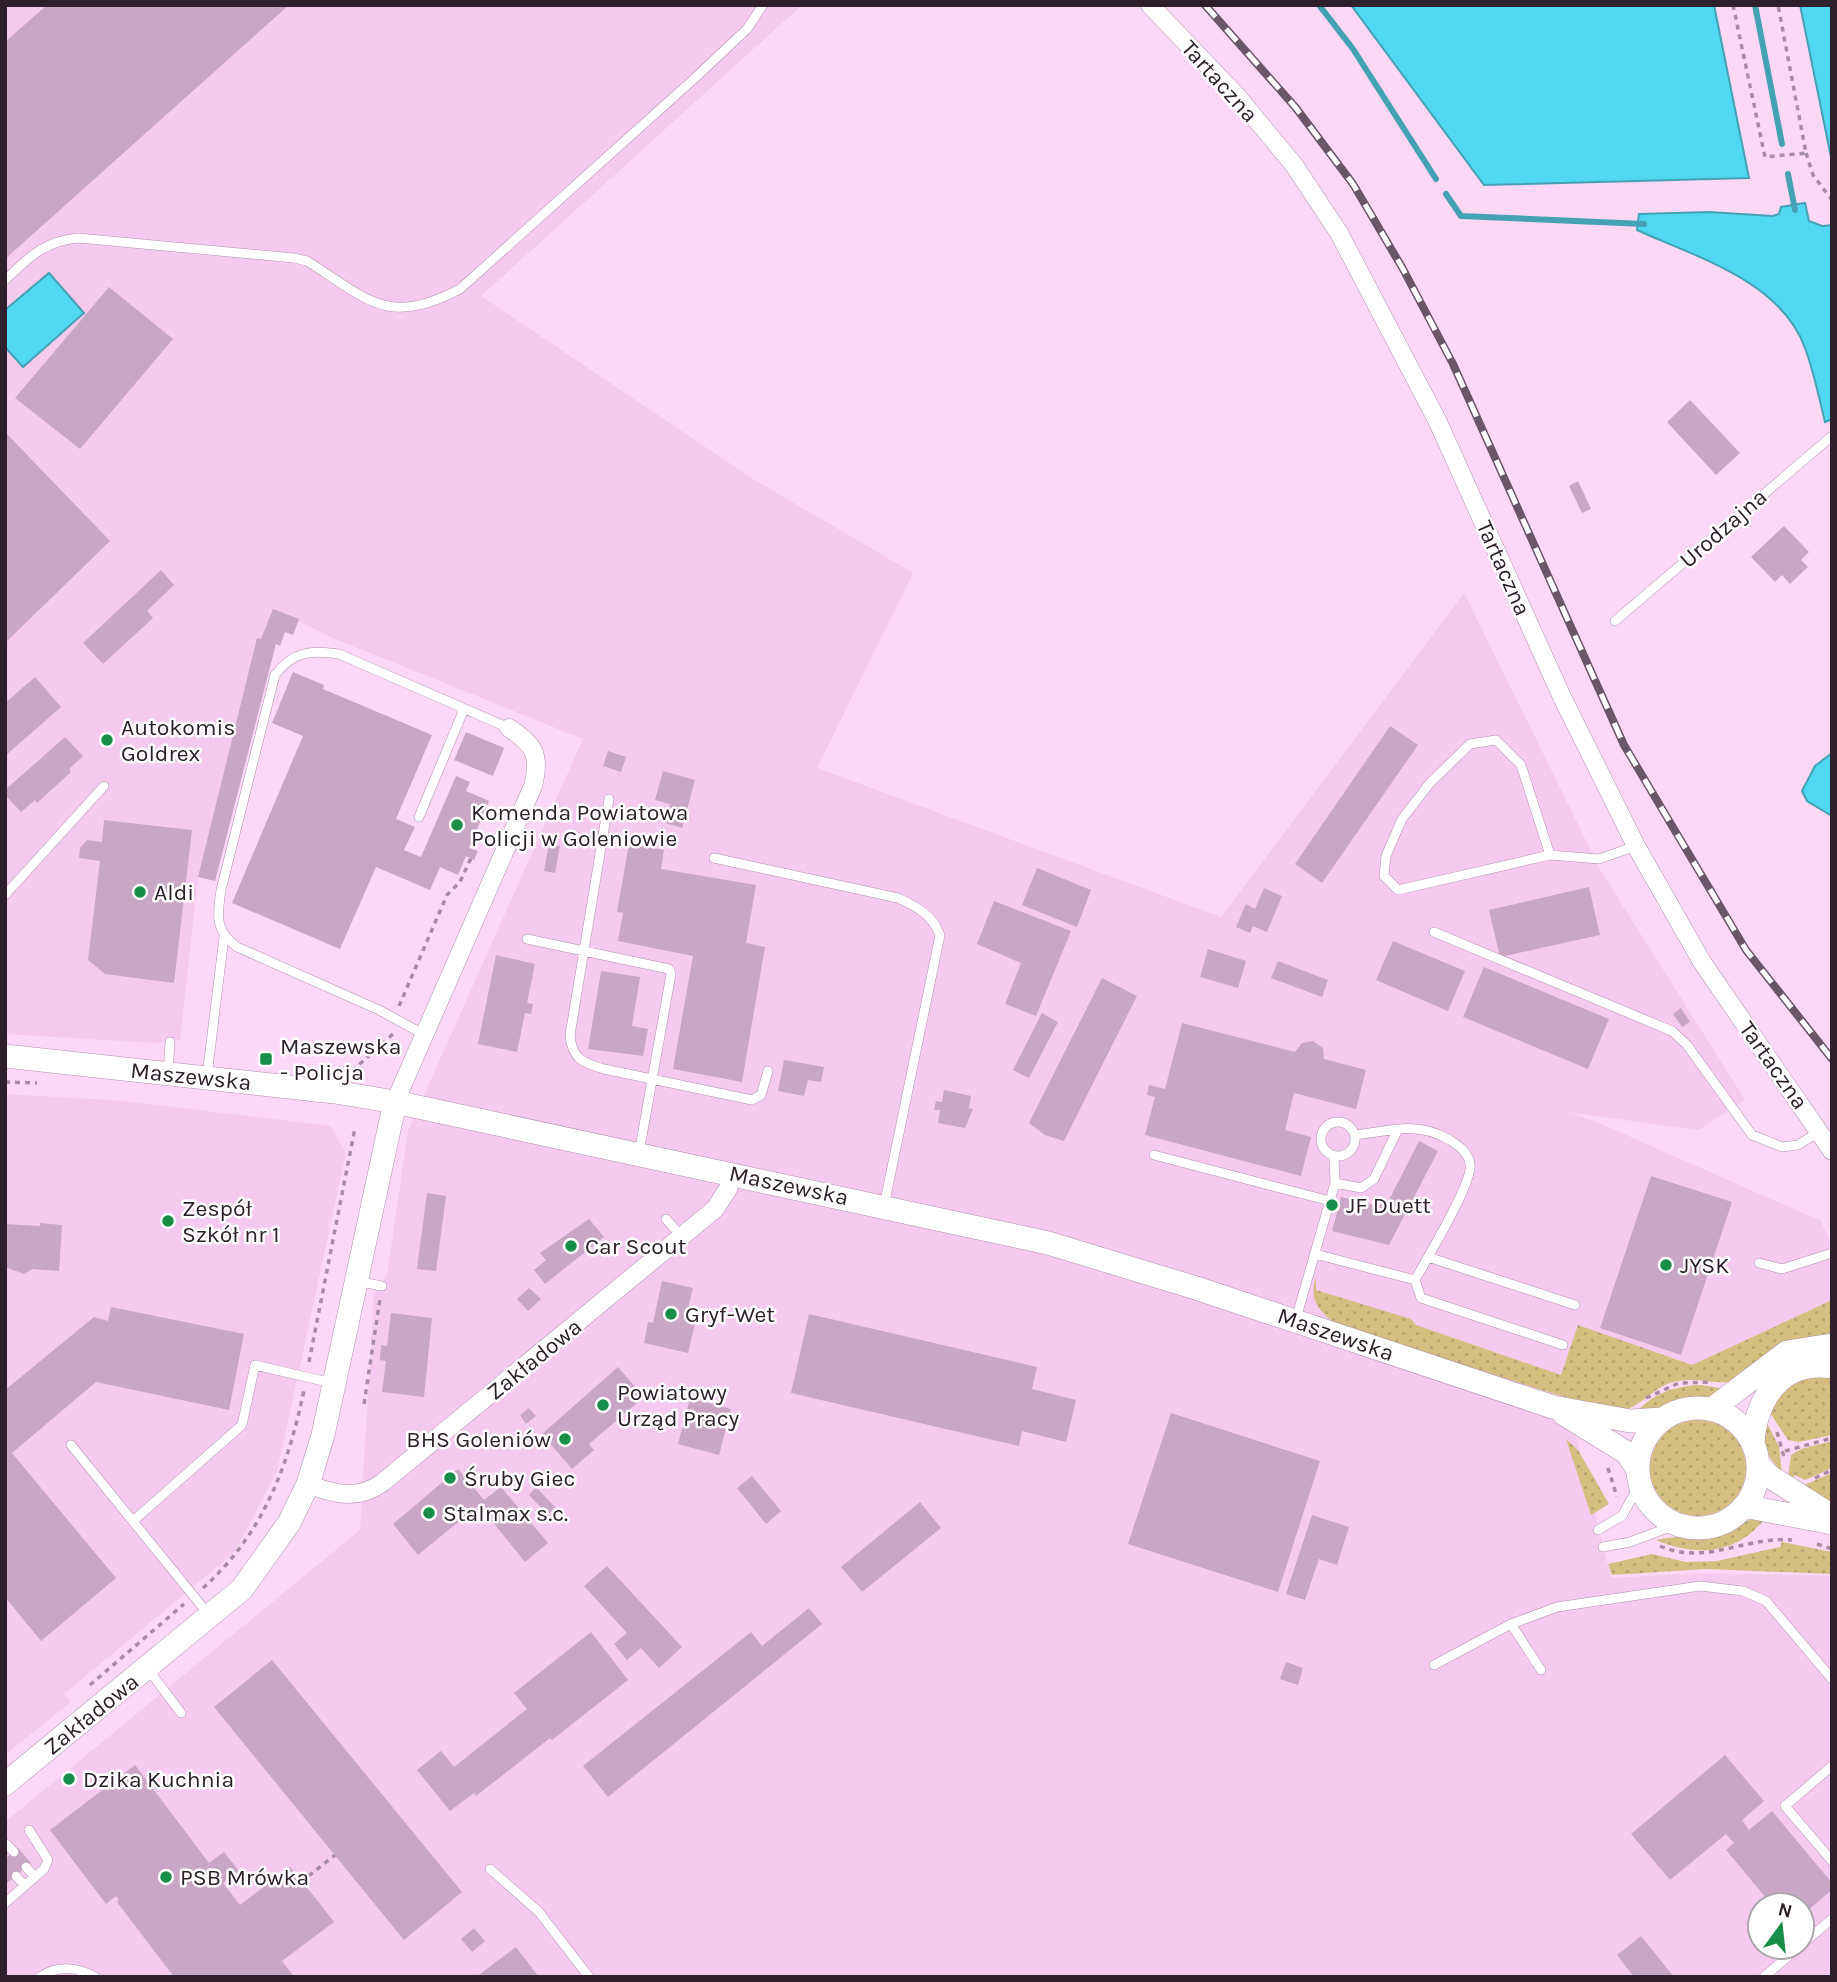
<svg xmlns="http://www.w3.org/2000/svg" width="1837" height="1982" viewBox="0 0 1837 1982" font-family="Karla,sans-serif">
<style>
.built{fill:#f5caee;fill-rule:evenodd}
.grass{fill:url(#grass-dots)}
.water{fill:#4fd8ef;stroke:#45a1b4;stroke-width:2}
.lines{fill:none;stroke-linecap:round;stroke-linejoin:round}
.stream{stroke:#45a1b4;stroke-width:6}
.building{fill:#c9a6c4}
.service-casing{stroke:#b390ad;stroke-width:10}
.minor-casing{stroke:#b390ad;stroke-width:19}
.tertiary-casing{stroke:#b390ad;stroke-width:24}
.path{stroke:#a88ca3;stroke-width:3.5;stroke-dasharray:5 5;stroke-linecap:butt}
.service{stroke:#fff;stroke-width:9}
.minor{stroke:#fff;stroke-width:18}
.tertiary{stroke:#fff;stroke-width:23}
.rail-casing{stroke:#6a5667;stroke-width:8}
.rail{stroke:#fff;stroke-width:5;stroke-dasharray:16;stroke-linecap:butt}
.poi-dot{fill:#198e49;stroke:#fff;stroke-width:2.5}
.labels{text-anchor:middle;stroke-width:5;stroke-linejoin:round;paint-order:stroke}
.street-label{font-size:23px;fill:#2d202b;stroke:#fff}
.poi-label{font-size:23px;fill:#2d202b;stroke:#fff;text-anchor:start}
</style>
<defs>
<pattern id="grass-dots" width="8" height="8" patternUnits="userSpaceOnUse" patternTransform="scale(1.75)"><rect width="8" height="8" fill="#d4bf81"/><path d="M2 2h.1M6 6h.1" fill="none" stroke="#b6a470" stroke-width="1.8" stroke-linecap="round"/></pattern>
</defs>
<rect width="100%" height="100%" fill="#fcd7f6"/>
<!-- built -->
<path class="built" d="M 5,5 L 802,5 L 481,296 L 753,479 L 913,573 L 817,768 L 1221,917 L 1464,593 L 1601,871 L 1745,1100 L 1698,1130 L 1567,1112 L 1599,1123 L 1821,1221 L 1832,1247 L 1832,1300 L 1692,1365 L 1578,1326 L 1561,1375 L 1611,1578 L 1698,1573 L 1832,1576 L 1832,1977 L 5,1977 L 5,1822 L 360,1530 L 374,1294 L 387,1276 L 408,1131 L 583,739 L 333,638 L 273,609 L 261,639 L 257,638 L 198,877 L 180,1040 L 155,1043 L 5,1034 ZM 1760,1905 L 1802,1905 L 1802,1947 L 1760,1947 Z
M 5,1094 L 124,1101 L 330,1126 L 346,1153 L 277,1472 L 235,1552 L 64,1694 L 71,1702 L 5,1755 Z"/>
<!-- grass -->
<path class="grass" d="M 1316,1278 L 1316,1290 L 1411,1319 L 1416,1325 L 1561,1375 L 1578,1325 L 1692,1365 L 1832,1300 L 1832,1337 C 1800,1351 1767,1370 1733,1381 C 1716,1386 1695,1375 1670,1383 C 1652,1389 1637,1410 1619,1411 L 1558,1395 L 1338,1325 C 1320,1313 1308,1300 1316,1278 Z
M 1832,1375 L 1832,1435 L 1799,1442 L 1788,1440 L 1770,1413 L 1770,1403 L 1794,1380 Z
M 1702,1385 L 1725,1389 L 1707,1398 L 1635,1414 C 1651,1394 1676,1385 1702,1385 Z
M 1764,1417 L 1779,1447 L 1782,1473 L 1765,1451 Z
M1650 1468a48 48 0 1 1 96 0a48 48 0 1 1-96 0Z
M 1566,1439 L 1578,1450 L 1609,1504 L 1591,1515 Z
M 1832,1441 L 1832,1468 L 1805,1480 L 1795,1475 L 1792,1481 L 1788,1478 L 1791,1455 L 1801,1449 Z
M 1832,1473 L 1832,1504 L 1804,1485 Z
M 1759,1517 L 1765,1518 C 1738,1555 1694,1557 1656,1540 C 1676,1535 1697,1538 1717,1533 C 1732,1530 1743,1521 1759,1517 Z
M 1782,1542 L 1832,1552 L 1832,1574 L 1706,1569 L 1612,1575 L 1608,1564 L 1652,1554 L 1686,1562 L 1717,1561 L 1780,1547 Z"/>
<!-- water -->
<path class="water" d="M 1351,5 L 1714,5 L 1749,178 L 1484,185 Z
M 1800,5 L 1832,5 L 1832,162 Z
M 1805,203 L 1809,221 L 1822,226 L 1832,225 L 1832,419 L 1825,422 C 1819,398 1814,372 1805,348 C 1781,281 1696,257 1637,230 L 1639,214 L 1709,212 L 1773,216 L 1779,214 L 1781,207 Z
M 49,273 L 84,313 L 23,367 L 5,347 L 5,310 Z
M 1832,753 L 1832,816 L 1807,801 L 1802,791 L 1815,766 Z"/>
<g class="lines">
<!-- stream -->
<path class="stream" d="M 1319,5 L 1353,49 L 1436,179
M 1755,5 L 1782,144
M 1788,174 L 1795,210
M 1446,194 L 1461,216 L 1644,224"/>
</g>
<!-- building -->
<path class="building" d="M 47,5 L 289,5 L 5,259 L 5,42 Z
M 109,287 L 173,339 L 80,449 L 15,398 Z
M 1690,400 L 1740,453 L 1716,475 L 1667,422 Z
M 5,432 L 110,541 L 5,643 Z
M 1578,481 L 1591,509 L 1582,513 L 1569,486 Z
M 1784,526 L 1809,552 L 1801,560 L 1808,567 L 1790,584 L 1782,575 L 1775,582 L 1751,557 Z
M 161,570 L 174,585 L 147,611 L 153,618 L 103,664 L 83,643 Z
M 273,609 L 299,619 L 293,635 L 285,632 L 280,646 L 276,644 L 215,881 L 198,877 L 257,638 L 261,639 Z
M 293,672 L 324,685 L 323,689 L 432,735 L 396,819 L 415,827 L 404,850 L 421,857 L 456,776 L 470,782 L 466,791 L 489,801 L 469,848 L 478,851 L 474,860 L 466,856 L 458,875 L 440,867 L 430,890 L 376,867 L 340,949 L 232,903 L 303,736 L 272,723 Z
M 35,677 L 61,707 L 5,756 L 5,703 Z
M 1390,726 L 1418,745 L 1322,883 L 1295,864 Z
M 466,732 L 504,748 L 493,776 L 454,760 Z
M 65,737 L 83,756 L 69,769 L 71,772 L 37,803 L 35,800 L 21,812 L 5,795 L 5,790 Z
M 608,751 L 626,757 L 621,772 L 603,766 Z
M 663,771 L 695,780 L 682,828 L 665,823 L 670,804 L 655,800 Z
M 104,820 L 192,830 L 174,983 L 105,974 L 88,960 L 100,861 L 79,858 L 80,848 L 87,840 L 102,842 Z
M 549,844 L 560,846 L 555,873 L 544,871 Z
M 629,844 L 664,850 L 661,869 L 756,885 L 746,943 L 765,947 L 742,1082 L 673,1069 L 693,956 L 618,941 L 623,913 L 617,912 Z
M 1037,868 L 1091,890 L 1077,927 L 1022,905 Z
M 1589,887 L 1600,935 L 1500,957 L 1489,910 Z
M 1264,888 L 1282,896 L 1267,932 L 1253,926 L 1250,933 L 1236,927 L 1246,904 L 1255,909 Z
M 994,901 L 1071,931 L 1036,1016 L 1005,1004 L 1021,963 L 977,944 Z
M 1393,941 L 1465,971 L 1448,1011 L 1376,980 Z
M 1208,949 L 1246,961 L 1238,988 L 1200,977 Z
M 496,955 L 535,964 L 527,1003 L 533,1004 L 531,1014 L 525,1013 L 517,1052 L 478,1044 Z
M 1278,961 L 1328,980 L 1322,997 L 1271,978 Z
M 1484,967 L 1609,1019 L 1588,1069 L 1463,1017 Z
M 601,971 L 640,977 L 632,1026 L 648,1029 L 643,1056 L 588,1049 Z
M 1102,978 L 1137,996 L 1064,1141 L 1045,1135 L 1029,1123 Z
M 1681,1008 L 1690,1022 L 1682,1027 L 1673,1014 Z
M 1042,1013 L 1058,1022 L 1029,1078 L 1013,1070 Z
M 1182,1023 L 1295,1052 L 1302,1043 L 1313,1041 L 1323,1048 L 1324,1059 L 1366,1070 L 1356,1109 L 1294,1093 L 1285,1130 L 1311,1137 L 1301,1176 L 1145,1135 L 1155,1097 L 1147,1095 L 1149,1085 L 1165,1089 Z
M 784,1060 L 824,1067 L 821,1082 L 808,1080 L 804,1096 L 778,1091 Z
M 944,1090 L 971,1096 L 969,1108 L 973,1109 L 965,1128 L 938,1123 L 940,1110 L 934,1110 L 936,1101 L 942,1102 Z
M 1419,1141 L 1438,1151 L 1389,1245 L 1332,1231 L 1341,1197 L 1377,1206 L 1389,1200 Z
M 1651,1176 L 1732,1202 L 1681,1355 L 1600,1328 Z
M 427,1193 L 446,1196 L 436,1271 L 417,1269 Z
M 589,1219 L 604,1237 L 545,1284 L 534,1270 L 546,1260 L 540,1253 Z
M 40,1223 L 62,1225 L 59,1271 L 32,1269 L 24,1274 L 5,1267 L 5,1224 L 40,1226 Z
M 662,1281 L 693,1288 L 685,1321 L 695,1324 L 688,1353 L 644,1343 L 648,1322 L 653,1323 Z
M 529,1288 L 541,1299 L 528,1311 L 517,1299 Z
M 111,1307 L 244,1334 L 229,1410 L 96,1382 L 12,1453 L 116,1578 L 41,1641 L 5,1597 L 5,1390 L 94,1317 L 108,1321 Z
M 391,1313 L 432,1318 L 424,1397 L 382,1392 L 386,1361 L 380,1360 L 381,1345 L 387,1346 Z
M 809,1314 L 1037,1367 L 1032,1389 L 1076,1400 L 1066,1442 L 1022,1431 L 1019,1446 L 791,1393 Z
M 618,1367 L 644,1397 L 589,1444 L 594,1450 L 572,1469 L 542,1434 Z
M 690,1398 L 731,1409 L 719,1455 L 678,1444 Z
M 529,1408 L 536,1416 L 526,1424 L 520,1415 Z
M 1171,1413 L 1320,1461 L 1278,1592 L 1128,1544 Z
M 458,1469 L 484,1500 L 501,1487 L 548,1543 L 525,1562 L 479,1505 L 418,1555 L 393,1524 Z
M 752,1476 L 781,1511 L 766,1524 L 737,1488 Z
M 536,1487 L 555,1507 L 548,1515 L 529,1495 Z
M 920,1502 L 941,1528 L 862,1592 L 841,1567 Z
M 1312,1515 L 1349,1527 L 1337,1565 L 1319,1559 L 1305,1600 L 1286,1594 Z
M 607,1566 L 682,1647 L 659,1668 L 641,1648 L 627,1660 L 614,1644 L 627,1633 L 584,1586 Z
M 809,1608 L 822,1624 L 608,1797 L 583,1766 L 751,1632 L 762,1646 Z
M 591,1632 L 628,1680 L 552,1740 L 550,1738 L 476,1796 L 474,1793 L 450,1811 L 417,1770 L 441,1751 L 454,1767 L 527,1709 L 514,1693 Z
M 272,1660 L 462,1892 L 404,1940 L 214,1707 Z
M 1286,1662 L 1303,1668 L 1298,1685 L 1280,1679 Z
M 1725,1755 L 1764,1801 L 1742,1820 L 1749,1830 L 1772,1811 L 1832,1883 L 1832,1890 L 1802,1915 L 1802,1905 L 1772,1905 L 1726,1850 L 1734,1843 L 1726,1834 L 1670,1880 L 1631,1834 Z
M 135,1765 L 209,1863 L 224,1852 L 239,1871 L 223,1883 L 240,1905 L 290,1867 L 317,1900 L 334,1922 L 282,1961 L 294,1977 L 174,1977 L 117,1902 L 119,1900 L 116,1896 L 106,1904 L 50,1830 Z
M 18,1848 L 31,1863 L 5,1885 L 5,1859 Z
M 474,1928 L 485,1941 L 472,1952 L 461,1939 Z
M 1641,1936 L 1674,1977 L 1634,1977 L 1617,1955 Z
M 516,1947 L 539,1977 L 476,1977 Z"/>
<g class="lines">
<defs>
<path id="service" d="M 5,280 C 31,256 42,242 78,238 L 294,258 L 307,261 C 369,300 387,327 460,289 L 696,77 L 747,29 L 763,5
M 1615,621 L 1832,436
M 609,799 L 570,1035 C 572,1059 583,1063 604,1069 L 752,1100 L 761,1095 L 768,1071
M 419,817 L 464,709
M 1550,855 L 1521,765 L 1496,740 L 1470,744 L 1430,783 L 1402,819 L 1386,856 L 1384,876 L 1398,890 L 1550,855 L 1599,859 L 1636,846
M 714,858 L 898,898 C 917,907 932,914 940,935 L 884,1206
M 5,895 L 104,786
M 1434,932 L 1672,1031 L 1687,1045 L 1752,1135 L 1782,1147 L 1798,1145 L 1820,1131
M 527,939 L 669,969 L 671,974 L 639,1153
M 423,1034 L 379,1010 L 237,947 C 215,931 217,916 221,890 L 275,675 C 293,651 311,650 339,654 L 509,728
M 168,1073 L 170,1042
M 207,1076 L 224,937
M1321 1139a17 17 0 1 1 34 0a17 17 0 1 1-34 0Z
M 1355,1135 L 1398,1129
M 1154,1155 L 1330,1201
M 1334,1156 L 1335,1183
M 666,1219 L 682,1237
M 1428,1257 L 1575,1305
M 1759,1263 L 1782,1269 L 1832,1253
M 1415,1280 L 1421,1298 L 1563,1345
M 356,1281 L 382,1286
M 1296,1319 L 1335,1183 L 1361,1188 L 1374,1179 L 1398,1129 C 1417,1127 1433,1130 1450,1140 C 1459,1146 1468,1152 1470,1164 C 1474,1181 1426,1260 1415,1280 L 1315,1254
M 71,1445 L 209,1615
M 133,1521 L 242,1425 L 255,1365 L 332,1383
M 1598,1530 L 1622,1516 L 1640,1484
M 1603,1547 L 1630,1542 L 1678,1524
M 1511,1624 L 1541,1670
M 1434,1665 L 1511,1624 L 1557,1607 L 1700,1586 L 1743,1591 L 1766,1601 L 1832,1679
M 148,1669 L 181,1713
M 1832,1766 L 1785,1806 L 1832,1861
M 6,1844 L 14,1852
M 26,1867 L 35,1877
M 490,1869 L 539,1912 L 589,1977
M 16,1876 L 25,1886
M 5,1903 L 44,1869 L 48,1860 L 29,1830
M 1802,1944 L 1832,1919
M 40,1977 C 57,1965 78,1967 95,1977
M 1764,1977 L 1799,1947"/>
<path id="minor" d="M 1150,5 L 1236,95 L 1294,165 L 1339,233 L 1437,420 L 1562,697 L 1636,846 L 1702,962 L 1832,1151
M 395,1102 L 533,786 C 541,755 534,744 509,728
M 308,1484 C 335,1495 358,1500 382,1483 L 715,1209 L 728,1189 L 732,1173"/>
<path id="tertiary" d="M 5,1056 L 335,1092 L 395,1102 L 1048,1243 L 1196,1288 L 1553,1407 L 1630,1421 L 1663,1419
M1638 1468a60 60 0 1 1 120 0a60 60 0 1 1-120 0Z
M 1712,1409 L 1787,1352 L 1832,1345
M 1564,1414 L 1627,1453 L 1638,1470
M 1753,1443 C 1756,1398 1782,1359 1832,1367
M 1758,1464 L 1769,1476 L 1832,1516
M 1744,1506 L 1832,1523
M 5,1784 L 242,1589 L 289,1523 L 308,1484 L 323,1435 L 395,1102"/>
</defs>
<!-- service casing -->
<use href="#service" class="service-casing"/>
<!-- minor casing -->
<use href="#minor" class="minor-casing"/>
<!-- tertiary casing -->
<use href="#tertiary" class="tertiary-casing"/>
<!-- path -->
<path class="path" d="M 1733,5 L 1765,157 L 1806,153 L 1778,5
M 1806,153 L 1813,175 L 1832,200
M 399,1006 L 447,895 L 460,882 L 471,858
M 352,1071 L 394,1033
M 5,1082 L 37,1083
M 309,1362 L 355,1128
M 1646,1398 L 1679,1383 L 1712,1382
M 364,1404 L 380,1299
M 1777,1432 L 1785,1461
M 1785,1451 L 1832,1438
M 1608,1468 L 1617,1497
M 1815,1478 L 1832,1470
M 1817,1544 L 1832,1549
M 1660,1546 C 1706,1566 1745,1536 1792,1540
M 203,1588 C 263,1534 288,1467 304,1390
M 90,1685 L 184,1604
M 301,1882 L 335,1855"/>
<!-- service -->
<use href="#service" class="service"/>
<!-- minor -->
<use href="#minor" class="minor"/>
<!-- tertiary -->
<use href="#tertiary" class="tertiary"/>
<defs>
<path id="rail" d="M 1205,5 L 1296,108 L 1353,184 L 1403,269 L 1453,364 L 1624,745 L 1746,950 L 1832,1059"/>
</defs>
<!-- rail casing -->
<use href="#rail" class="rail-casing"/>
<!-- rail -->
<use href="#rail" class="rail"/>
</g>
<!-- markers -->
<g class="poi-dot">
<circle cx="107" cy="740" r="7"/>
<circle cx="457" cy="825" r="7"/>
<circle cx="140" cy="892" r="7"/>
<rect x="259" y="1052" width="14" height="14" rx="3.5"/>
<circle cx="1332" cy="1205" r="7"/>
<circle cx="168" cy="1221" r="7"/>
<circle cx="571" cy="1246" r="7"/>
<circle cx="1666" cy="1265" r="7"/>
<circle cx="671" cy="1314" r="7"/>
<circle cx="603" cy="1405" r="7"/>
<circle cx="565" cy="1439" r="7"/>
<circle cx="450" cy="1478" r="7"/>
<circle cx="429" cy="1513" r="7"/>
<circle cx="69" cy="1779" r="7"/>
<circle cx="166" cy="1877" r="7"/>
</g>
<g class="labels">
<!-- street labels -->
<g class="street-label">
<text transform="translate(1220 81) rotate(48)" y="8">Tartaczna</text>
<text transform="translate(1723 528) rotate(-41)" y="8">Urodzajna</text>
<text transform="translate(1504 568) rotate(66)" y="8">Tartaczna</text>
<text transform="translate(1774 1065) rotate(55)" y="8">Tartaczna</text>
<text transform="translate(191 1076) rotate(6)" y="8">Maszewska</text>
<text transform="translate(789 1185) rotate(12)" y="8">Maszewska</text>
<text transform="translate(1336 1334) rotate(19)" y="8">Maszewska</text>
<text transform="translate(534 1359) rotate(-39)" y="8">Zakładowa</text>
<text transform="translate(91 1714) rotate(-39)" y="8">Zakładowa</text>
</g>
<!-- poi labels -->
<g class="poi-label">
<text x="121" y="735">Autokomis<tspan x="121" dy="26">Goldrex</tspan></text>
<text x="471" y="820">Komenda Powiatowa<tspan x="471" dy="26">Policji w Goleniowie</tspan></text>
<text x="154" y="900">Aldi</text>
<text x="280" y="1054">Maszewska<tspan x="280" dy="26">- Policja</tspan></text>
<text x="1346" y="1213">JF Duett</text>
<text x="182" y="1216">Zespół<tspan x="182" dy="26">Szkół nr 1</tspan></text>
<text x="585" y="1254">Car Scout</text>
<text x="1680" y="1273">JYSK</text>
<text x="685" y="1322">Gryf-Wet</text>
<text x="617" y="1400">Powiatowy<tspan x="617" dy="26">Urząd Pracy</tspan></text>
<text x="551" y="1447" text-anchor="end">BHS Goleniów</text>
<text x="464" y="1486">Śruby Giec</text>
<text x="443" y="1521">Stalmax s.c.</text>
<text x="83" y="1787">Dzika Kuchnia</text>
<text x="180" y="1885">PSB Mrówka</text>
</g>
</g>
<!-- border -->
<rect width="1837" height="1982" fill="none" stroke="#2d202b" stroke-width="14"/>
<!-- north arrow -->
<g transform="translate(1781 1926) rotate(15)"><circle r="33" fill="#ffffff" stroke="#aba6aa" stroke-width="2"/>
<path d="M0-5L12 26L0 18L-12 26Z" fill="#198e49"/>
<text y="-10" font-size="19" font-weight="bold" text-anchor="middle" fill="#2d202b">N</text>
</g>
</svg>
